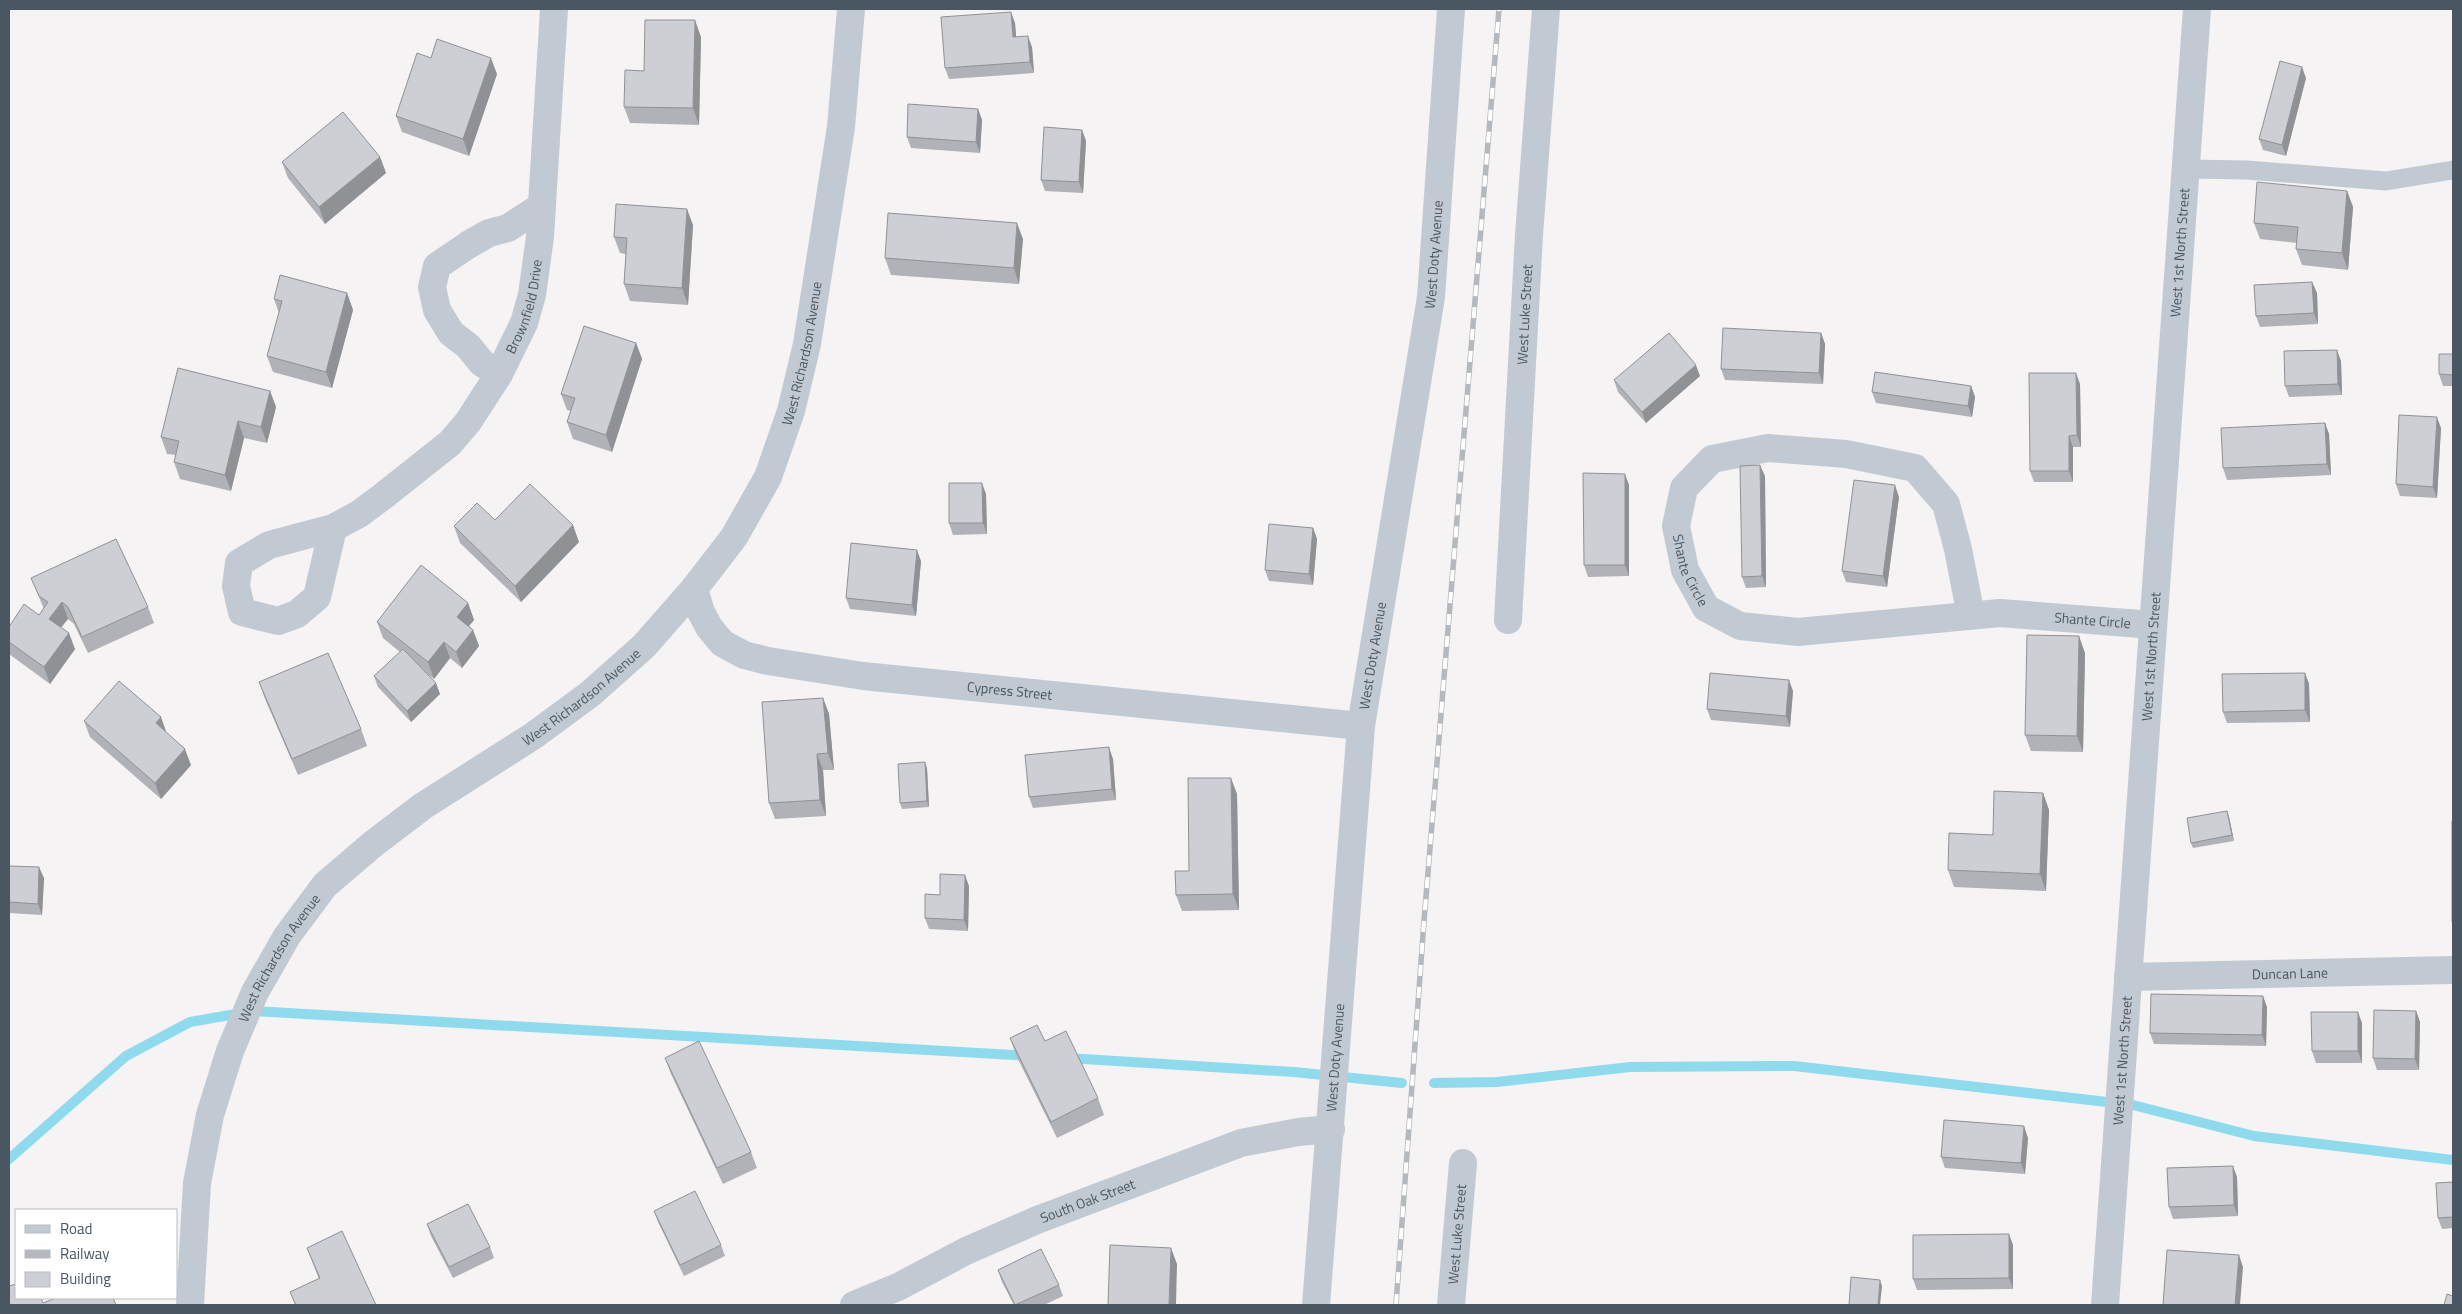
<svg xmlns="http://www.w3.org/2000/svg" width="2462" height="1314" viewBox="0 0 2462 1314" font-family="'Titillium Web',sans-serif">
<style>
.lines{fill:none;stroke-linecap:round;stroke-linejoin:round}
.stream{stroke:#90daee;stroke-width:10}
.service{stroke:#c1cad2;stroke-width:19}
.minor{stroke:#c1cad2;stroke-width:28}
.rail-casing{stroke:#b5b8bd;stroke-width:5.5}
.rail{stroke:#fff;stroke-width:4;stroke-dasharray:11;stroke-linecap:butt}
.wall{fill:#b0b2b7}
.shaded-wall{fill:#909195}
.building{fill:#cdcfd5;stroke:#909195}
.labels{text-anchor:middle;stroke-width:4;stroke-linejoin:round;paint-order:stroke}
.street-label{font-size:14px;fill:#4a5661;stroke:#fff}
</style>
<rect width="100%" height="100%" fill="#f5f3f3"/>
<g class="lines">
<!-- stream -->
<path class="stream" d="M 1067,1058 L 1294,1072 L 1402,1083
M 1434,1083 L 1497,1082 L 1630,1067 L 1794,1066 L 2133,1105 L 2254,1136 L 2453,1160
M 9,1159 L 126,1056 L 190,1022 L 253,1011 L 1030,1056"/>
<!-- service -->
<path class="service" d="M 2186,169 L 2247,170 L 2386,181 L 2453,170"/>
<!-- minor -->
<g class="minor">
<path d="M 499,374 L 482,363 L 468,346 L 451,333 L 437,310 L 432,287 L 437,266 L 468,245 L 489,233 L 508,228 L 542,206"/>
<path id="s1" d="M 333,528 L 317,597 L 297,614 L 278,621 L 242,612 L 236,586 L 239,563 L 269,545 L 333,528 L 359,514 L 382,497 L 450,443 L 468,422 L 499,374 L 524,323 L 532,295 L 540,237 L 554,9"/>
<path id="s2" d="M 694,589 L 701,612 L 709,627 L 722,643 L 744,655 L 768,661 L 863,676 L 1361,726"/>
<path id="s3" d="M 1971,616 L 1958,549 L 1946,504 L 1915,468 L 1846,454 L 1768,448 L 1712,459 L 1684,488 L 1676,526 L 1685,570 L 1706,608 L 1740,626 L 1798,632 L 2000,613 L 2153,625"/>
<path id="s4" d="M 1508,620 L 1529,235 L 1546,9"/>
<path id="s5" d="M 2128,977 L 2453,970"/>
<path id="s6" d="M 190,1305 L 197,1183 L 210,1115 L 230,1051 L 255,992 L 287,936 L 325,885 L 373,844 L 423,806 L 533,736 L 590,694 L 644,646 L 694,589 L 734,537 L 768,477 L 791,411 L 807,344 L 841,127 L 851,9"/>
<path id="s7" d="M 854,1305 L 898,1287 L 966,1251 L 1037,1220 L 1241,1143 L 1298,1132 L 1331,1129"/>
<path id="s8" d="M 1316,1305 L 1361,726 L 1431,297 L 1451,9"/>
<path id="s9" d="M 1451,1305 L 1463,1163"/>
<path id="s10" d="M 2105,1305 L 2197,9"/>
</g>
<defs>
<path id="rail" d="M 1396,1305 L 1424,921 L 1499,9"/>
</defs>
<!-- rail casing -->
<use href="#rail" class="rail-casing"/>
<!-- rail -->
<use href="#rail" class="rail"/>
</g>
<!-- wall -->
<path class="wall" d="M 1015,23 L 1016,37 L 1032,47 L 1034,73 L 949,79 L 945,68 Z
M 701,37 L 699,125 L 630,123 L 624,107 L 644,71 Z
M 431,58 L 497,74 L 469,156 L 402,132 L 396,116 Z
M 2306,78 L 2286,156 L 2263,150 L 2259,139 Z
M 978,109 L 982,120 L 980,153 L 911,148 L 907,137 Z
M 1082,130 L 1086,141 L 1083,193 L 1045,191 L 1041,180 Z
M 380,157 L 386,173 L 325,224 L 288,178 L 282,162 Z
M 2347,191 L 2353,207 L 2348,270 L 2302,265 L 2296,249 L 2297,243 L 2260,239 L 2254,223 Z
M 693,225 L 688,305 L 630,301 L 624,284 L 626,254 L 620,253 L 614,237 Z
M 1023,239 L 1019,284 L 891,275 L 885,258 Z
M 2312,282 L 2317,293 L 2318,324 L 2260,327 L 2256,316 Z
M 347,293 L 353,310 L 332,388 L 273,372 L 267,356 L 279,313 L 274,299 Z
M 1821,333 L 1825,344 L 1823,384 L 1725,380 L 1721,369 Z
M 636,343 L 642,359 L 612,452 L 573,439 L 567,422 L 571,411 L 567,410 L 561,394 Z
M 2453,354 L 2453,386 L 2443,386 L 2439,374 Z
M 2341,361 L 2342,395 L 2289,397 L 2285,386 Z
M 1700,376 L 1646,423 L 1618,392 L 1614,380 Z
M 2080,384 L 2081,447 L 2073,447 L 2073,482 L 2034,482 L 2030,471 Z
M 1971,386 L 1975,397 L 1972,417 L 1876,403 L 1872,392 Z
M 270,391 L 276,407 L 267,443 L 244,438 L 231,491 L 180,479 L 174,462 L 176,455 L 167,454 L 161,437 Z
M 2325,423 L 2329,434 L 2331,475 L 2227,480 L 2223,468 Z
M 2441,428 L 2437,498 L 2400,496 L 2396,484 Z
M 1765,476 L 1766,587 L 1746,588 L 1742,577 Z
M 1629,485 L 1629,576 L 1588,577 L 1584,565 Z
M 986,494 L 987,534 L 953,535 L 949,523 Z
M 1899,497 L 1887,587 L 1846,582 L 1842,571 Z
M 495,520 L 579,542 L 521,602 L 460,543 L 454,526 Z
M 1313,528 L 1317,539 L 1313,585 L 1269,581 L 1265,570 Z
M 921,561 L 916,616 L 850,609 L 846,598 Z
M 31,578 L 148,607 L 154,623 L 88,653 L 74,624 L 68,619 L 61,627 L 75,649 L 50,684 L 9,654 L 9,627 L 39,615 L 44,609 Z
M 468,603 L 474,620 L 469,626 L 473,630 L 479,646 L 462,668 L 450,658 L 434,679 L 426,673 L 440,694 L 411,722 L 378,687 L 374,676 L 400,652 L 383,638 L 377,622 Z
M 2085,653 L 2083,752 L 2031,751 L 2025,735 Z
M 2305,673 L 2309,684 L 2310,722 L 2227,723 L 2223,712 Z
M 259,682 L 361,729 L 367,746 L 298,775 L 265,699 Z
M 1793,691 L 1790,727 L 1711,720 L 1707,709 Z
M 823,698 L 829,714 L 834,770 L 823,770 L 826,816 L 775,819 L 769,803 Z
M 84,721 L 166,732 L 191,765 L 161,799 L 90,737 Z
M 1113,759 L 1116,800 L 1033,808 L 1029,797 Z
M 927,768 L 929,807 L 902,809 L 900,803 Z
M 2043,793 L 2049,810 L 2046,891 L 1954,887 L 1948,870 Z
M 1237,794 L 1239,910 L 1182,911 L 1176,895 L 1189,871 Z
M 2227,811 L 2229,817 L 2234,841 L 2193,848 L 2191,843 Z
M 9,866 L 44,878 L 42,915 L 9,913 Z
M 969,886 L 968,931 L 929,929 L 925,918 L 940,895 Z
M 2267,1007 L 2266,1046 L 2154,1044 L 2150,1033 Z
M 2416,1011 L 2420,1022 L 2419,1070 L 2377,1070 L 2373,1058 Z
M 2362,1023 L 2362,1063 L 2316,1063 L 2312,1051 Z
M 1010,1038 L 1098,1098 L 1104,1115 L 1057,1138 L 1016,1055 Z
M 665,1058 L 751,1152 L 757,1168 L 723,1184 L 671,1074 Z
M 2028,1138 L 2025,1174 L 1945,1168 L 1941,1157 Z
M 2237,1177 L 2238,1216 L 2173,1219 L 2169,1207 Z
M 2453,1182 L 2453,1228 L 2442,1229 L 2438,1218 Z
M 654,1211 L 721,1245 L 725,1256 L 684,1276 L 658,1222 Z
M 427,1224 L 490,1247 L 494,1258 L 453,1278 L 431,1236 Z
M 2013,1245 L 2013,1289 L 1917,1290 L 1913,1279 Z
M 307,1248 L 376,1305 L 295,1305 L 290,1292 L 319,1279 L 313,1264 Z
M 998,1270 L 1059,1285 L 1063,1296 L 1044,1305 L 1014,1305 L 1002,1282 Z"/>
<!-- shaded-wall -->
<path class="shaded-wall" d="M 1011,12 L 1015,23 L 1017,48 L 1013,37 Z
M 695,20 L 701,37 L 699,125 L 693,108 Z
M 1028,36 L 1032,47 L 1034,73 L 1030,62 Z
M 491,58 L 497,74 L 469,156 L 463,139 Z
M 2302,67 L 2306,78 L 2286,156 L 2282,145 Z
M 978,109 L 982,120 L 980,153 L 976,142 Z
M 1082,130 L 1086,141 L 1083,193 L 1079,182 Z
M 380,157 L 386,173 L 325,224 L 319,207 Z
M 2347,191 L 2353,207 L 2348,270 L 2342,253 Z
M 687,209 L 693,225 L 688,305 L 682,288 Z
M 1017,223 L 1023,239 L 1019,284 L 1014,268 Z
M 2312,282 L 2317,293 L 2318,324 L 2314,313 Z
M 347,293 L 353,310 L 332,388 L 326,372 Z
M 1821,333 L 1825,344 L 1823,384 L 1819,373 Z
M 636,343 L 642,359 L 612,452 L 606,435 Z
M 2337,350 L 2341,361 L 2342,395 L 2338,384 Z
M 1696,365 L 1700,376 L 1646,423 L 1642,412 Z
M 2076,373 L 2080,384 L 2081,447 L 2077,435 Z
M 1971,386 L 1975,397 L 1972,417 L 1968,406 Z
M 270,391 L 276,407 L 267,443 L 261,427 Z
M 2437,417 L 2441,428 L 2437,498 L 2433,487 Z
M 238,421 L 244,438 L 231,491 L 225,475 Z
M 2325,423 L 2329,434 L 2331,475 L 2327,464 Z
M 2069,436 L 2073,447 L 2073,482 L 2069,471 Z
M 1760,465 L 1765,476 L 1766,587 L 1762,576 Z
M 1625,474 L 1629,485 L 1629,576 L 1625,565 Z
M 982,483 L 986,494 L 987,534 L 983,523 Z
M 1895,485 L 1899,497 L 1887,587 L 1883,576 Z
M 573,525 L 579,542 L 521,602 L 515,586 Z
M 1313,528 L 1317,539 L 1313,585 L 1309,574 Z
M 917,550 L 921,561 L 916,616 L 912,605 Z
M 62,602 L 68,619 L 55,635 L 49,619 Z
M 468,603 L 474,620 L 463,633 L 457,617 Z
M 473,630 L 479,646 L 462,668 L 456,652 Z
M 69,633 L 75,649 L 50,684 L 44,667 Z
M 2079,636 L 2085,653 L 2083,752 L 2077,736 Z
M 444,642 L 450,658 L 434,679 L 428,662 Z
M 2305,673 L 2309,684 L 2310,722 L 2305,710 Z
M 1789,680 L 1793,691 L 1790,727 L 1786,716 Z
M 436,683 L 440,694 L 411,722 L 407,711 Z
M 823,698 L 829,714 L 834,770 L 828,753 Z
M 161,717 L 167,734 L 156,723 Z
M 1109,747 L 1113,759 L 1116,800 L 1112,789 Z
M 185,749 L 191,765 L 161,799 L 155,783 Z
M 817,754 L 823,770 L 826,816 L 820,800 Z
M 925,762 L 927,768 L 929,807 L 927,801 Z
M 1231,778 L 1237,794 L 1239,910 L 1233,894 Z
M 2043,793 L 2049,810 L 2046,891 L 2040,874 Z
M 2227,811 L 2229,817 L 2234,841 L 2232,835 Z
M 39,867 L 44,878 L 42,915 L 38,904 Z
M 965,875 L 969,886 L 968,931 L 964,920 Z
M 2263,996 L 2267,1007 L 2266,1046 L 2262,1035 Z
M 2416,1011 L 2420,1022 L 2419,1070 L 2415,1059 Z
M 2358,1012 L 2362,1023 L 2362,1063 L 2358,1051 Z
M 2024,1126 L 2028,1138 L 2025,1174 L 2021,1163 Z
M 2233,1166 L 2237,1177 L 2238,1216 L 2234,1205 Z
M 2009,1234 L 2013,1245 L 2013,1289 L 2009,1278 Z
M 1171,1248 L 1177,1264 L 1176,1305 L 1169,1305 Z
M 2239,1255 L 2243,1267 L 2240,1305 L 2235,1305 Z
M 1880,1280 L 1882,1286 L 1880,1305 L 1878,1305 Z"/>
<!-- building -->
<path class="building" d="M 1011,12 L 1013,37 L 1028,36 L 1030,62 L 945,68 L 941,17 Z
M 645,20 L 695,20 L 693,108 L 624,107 L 625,70 L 644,71 Z
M 437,39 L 491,58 L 463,139 L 396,116 L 417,53 L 431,58 Z
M 2280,61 L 2302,67 L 2282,145 L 2259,139 Z
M 908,104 L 978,109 L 976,142 L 907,137 Z
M 343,112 L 380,157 L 319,207 L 282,162 Z
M 1044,127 L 1082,130 L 1079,182 L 1041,180 Z
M 2257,182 L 2347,191 L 2342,253 L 2296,249 L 2298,227 L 2254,223 Z
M 616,204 L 687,209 L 682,288 L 624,284 L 627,238 L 614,237 Z
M 888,213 L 1017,223 L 1014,268 L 885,258 Z
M 280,275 L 347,293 L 326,372 L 267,356 L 282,301 L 274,299 Z
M 2312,282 L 2314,313 L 2256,316 L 2254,285 Z
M 584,326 L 636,343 L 606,435 L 567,422 L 575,398 L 561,394 Z
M 1723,328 L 1821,333 L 1819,373 L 1721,369 Z
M 1669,333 L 1696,365 L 1642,412 L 1614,380 Z
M 2337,350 L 2338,384 L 2285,386 L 2284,351 Z
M 2439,354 L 2453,354 L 2453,375 L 2439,374 Z
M 178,368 L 270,391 L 261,427 L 238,421 L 225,475 L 174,462 L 179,441 L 161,437 Z
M 1875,372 L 1971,386 L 1968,406 L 1872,392 Z
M 2029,373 L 2076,373 L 2077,435 L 2069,436 L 2069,471 L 2030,471 Z
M 2399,415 L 2437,417 L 2433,487 L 2396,484 Z
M 2325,423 L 2327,464 L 2223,468 L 2221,428 Z
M 1760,465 L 1762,576 L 1742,577 L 1740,466 Z
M 1583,473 L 1625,474 L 1625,565 L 1584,565 Z
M 1854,480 L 1895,485 L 1883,576 L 1842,571 Z
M 949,483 L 982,483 L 983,523 L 949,523 Z
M 530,484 L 573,525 L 515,586 L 454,526 L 477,503 L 495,520 Z
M 1269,524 L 1313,528 L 1309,574 L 1265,570 Z
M 116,539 L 148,607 L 82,637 L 68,607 L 62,602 L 49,619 L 69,633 L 44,667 L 9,642 L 9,627 L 24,604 L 39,615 L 48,602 L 39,596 L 31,578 Z
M 851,543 L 917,550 L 912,605 L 846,598 Z
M 421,565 L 468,603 L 457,617 L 473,630 L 456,652 L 444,642 L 428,662 L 377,622 Z
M 2027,635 L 2079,636 L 2077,736 L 2025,735 Z
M 403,649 L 436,683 L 407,711 L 374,676 Z
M 328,653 L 361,729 L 292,759 L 259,682 Z
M 1710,673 L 1789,680 L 1786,716 L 1707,709 Z
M 2305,673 L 2305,710 L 2223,712 L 2222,674 Z
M 119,681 L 161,717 L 156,723 L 185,749 L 155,783 L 84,721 Z
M 823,698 L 828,753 L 817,754 L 820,800 L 769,803 L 762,702 Z
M 1109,747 L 1112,789 L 1029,797 L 1025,755 Z
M 925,762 L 927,801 L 900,803 L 898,764 Z
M 1188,778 L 1231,778 L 1233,894 L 1176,895 L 1175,871 L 1189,871 Z
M 1994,791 L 2043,793 L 2040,874 L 1948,870 L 1949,833 L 1993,835 Z
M 2227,811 L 2232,835 L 2191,843 L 2187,818 Z
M 2452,821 L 2453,821 L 2453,922 L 2452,922 Z
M 9,866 L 39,867 L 38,904 L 9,902 Z
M 940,874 L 965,875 L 964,920 L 925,918 L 925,894 L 940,895 Z
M 2151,994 L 2263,996 L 2262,1035 L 2150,1033 Z
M 2374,1010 L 2416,1011 L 2415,1059 L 2373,1058 Z
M 2311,1012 L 2358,1012 L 2358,1051 L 2312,1051 Z
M 1037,1025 L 1045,1041 L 1066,1031 L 1098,1098 L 1051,1122 L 1010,1038 Z
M 699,1041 L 751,1152 L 717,1168 L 665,1058 Z
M 1944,1120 L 2024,1126 L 2021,1163 L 1941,1157 Z
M 2233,1166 L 2234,1205 L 2169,1207 L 2167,1168 Z
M 2453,1182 L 2453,1217 L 2438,1218 L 2436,1183 Z
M 695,1191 L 721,1245 L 680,1265 L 654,1211 Z
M 468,1204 L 490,1247 L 449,1267 L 427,1224 Z
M 342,1231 L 376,1305 L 296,1305 L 290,1292 L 320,1278 L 307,1248 Z
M 2009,1234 L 2009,1278 L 1913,1279 L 1913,1235 Z
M 1110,1245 L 1171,1248 L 1169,1305 L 1108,1305 Z
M 1041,1249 L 1059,1285 L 1015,1305 L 998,1270 Z
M 2167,1250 L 2239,1255 L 2235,1305 L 2163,1305 Z
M 1851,1277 L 1880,1280 L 1878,1305 L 1849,1305 Z
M 16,1284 L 16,1298 L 41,1298 L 43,1303 L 56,1298 L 113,1298 L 116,1305 L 10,1305 L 9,1302 L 9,1286 Z
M 2447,1294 L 2453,1296 L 2453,1305 L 2444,1305 Z"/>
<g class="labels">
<!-- street labels -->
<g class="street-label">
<text dy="5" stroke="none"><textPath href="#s10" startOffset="1055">West 1st North Street</textPath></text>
<text dy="5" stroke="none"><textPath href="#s8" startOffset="1058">West Doty Avenue</textPath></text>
<text dy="5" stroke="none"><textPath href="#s1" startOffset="608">Brownfield Drive</textPath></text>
<text dy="5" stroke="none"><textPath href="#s4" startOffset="306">West Luke Street</textPath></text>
<text dy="5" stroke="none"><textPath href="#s6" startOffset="1189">West Richardson Avenue</textPath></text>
<text dy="5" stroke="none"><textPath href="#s3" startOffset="494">Shante Circle</textPath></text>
<text dy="5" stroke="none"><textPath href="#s3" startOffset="928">Shante Circle</textPath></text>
<text dy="5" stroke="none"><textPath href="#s8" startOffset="652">West Doty Avenue</textPath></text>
<text dy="5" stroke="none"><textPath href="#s10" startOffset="650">West 1st North Street</textPath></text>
<text dy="5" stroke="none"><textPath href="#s2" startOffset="355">Cypress Street</textPath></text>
<text dy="5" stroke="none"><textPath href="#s6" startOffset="769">West Richardson Avenue</textPath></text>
<text dy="5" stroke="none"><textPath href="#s6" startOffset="364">West Richardson Avenue</textPath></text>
<text dy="5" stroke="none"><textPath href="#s5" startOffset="162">Duncan Lane</textPath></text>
<text dy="5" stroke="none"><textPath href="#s8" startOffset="248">West Doty Avenue</textPath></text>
<text dy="5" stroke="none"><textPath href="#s10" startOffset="245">West 1st North Street</textPath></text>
<text dy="5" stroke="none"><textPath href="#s7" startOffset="256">South Oak Street</textPath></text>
<text dy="5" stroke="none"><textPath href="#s9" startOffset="71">West Luke Street</textPath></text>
</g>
</g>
<!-- border -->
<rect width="2462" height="1314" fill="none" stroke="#4a5661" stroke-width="20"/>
<!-- legend -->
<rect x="15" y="1209" width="162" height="90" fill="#ffffff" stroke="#b7bbc0"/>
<rect x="25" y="1225" width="25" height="8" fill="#c1cad2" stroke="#b7bbc0"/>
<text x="60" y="1234" font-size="15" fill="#4a5661">Road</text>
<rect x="25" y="1250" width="25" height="8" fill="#b5b8bd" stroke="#b7bbc0"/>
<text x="60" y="1259" font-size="15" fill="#4a5661">Railway</text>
<rect x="25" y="1272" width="25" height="15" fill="#cdcfd5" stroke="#b7bbc0"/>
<text x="60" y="1284" font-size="15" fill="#4a5661">Building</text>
</svg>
